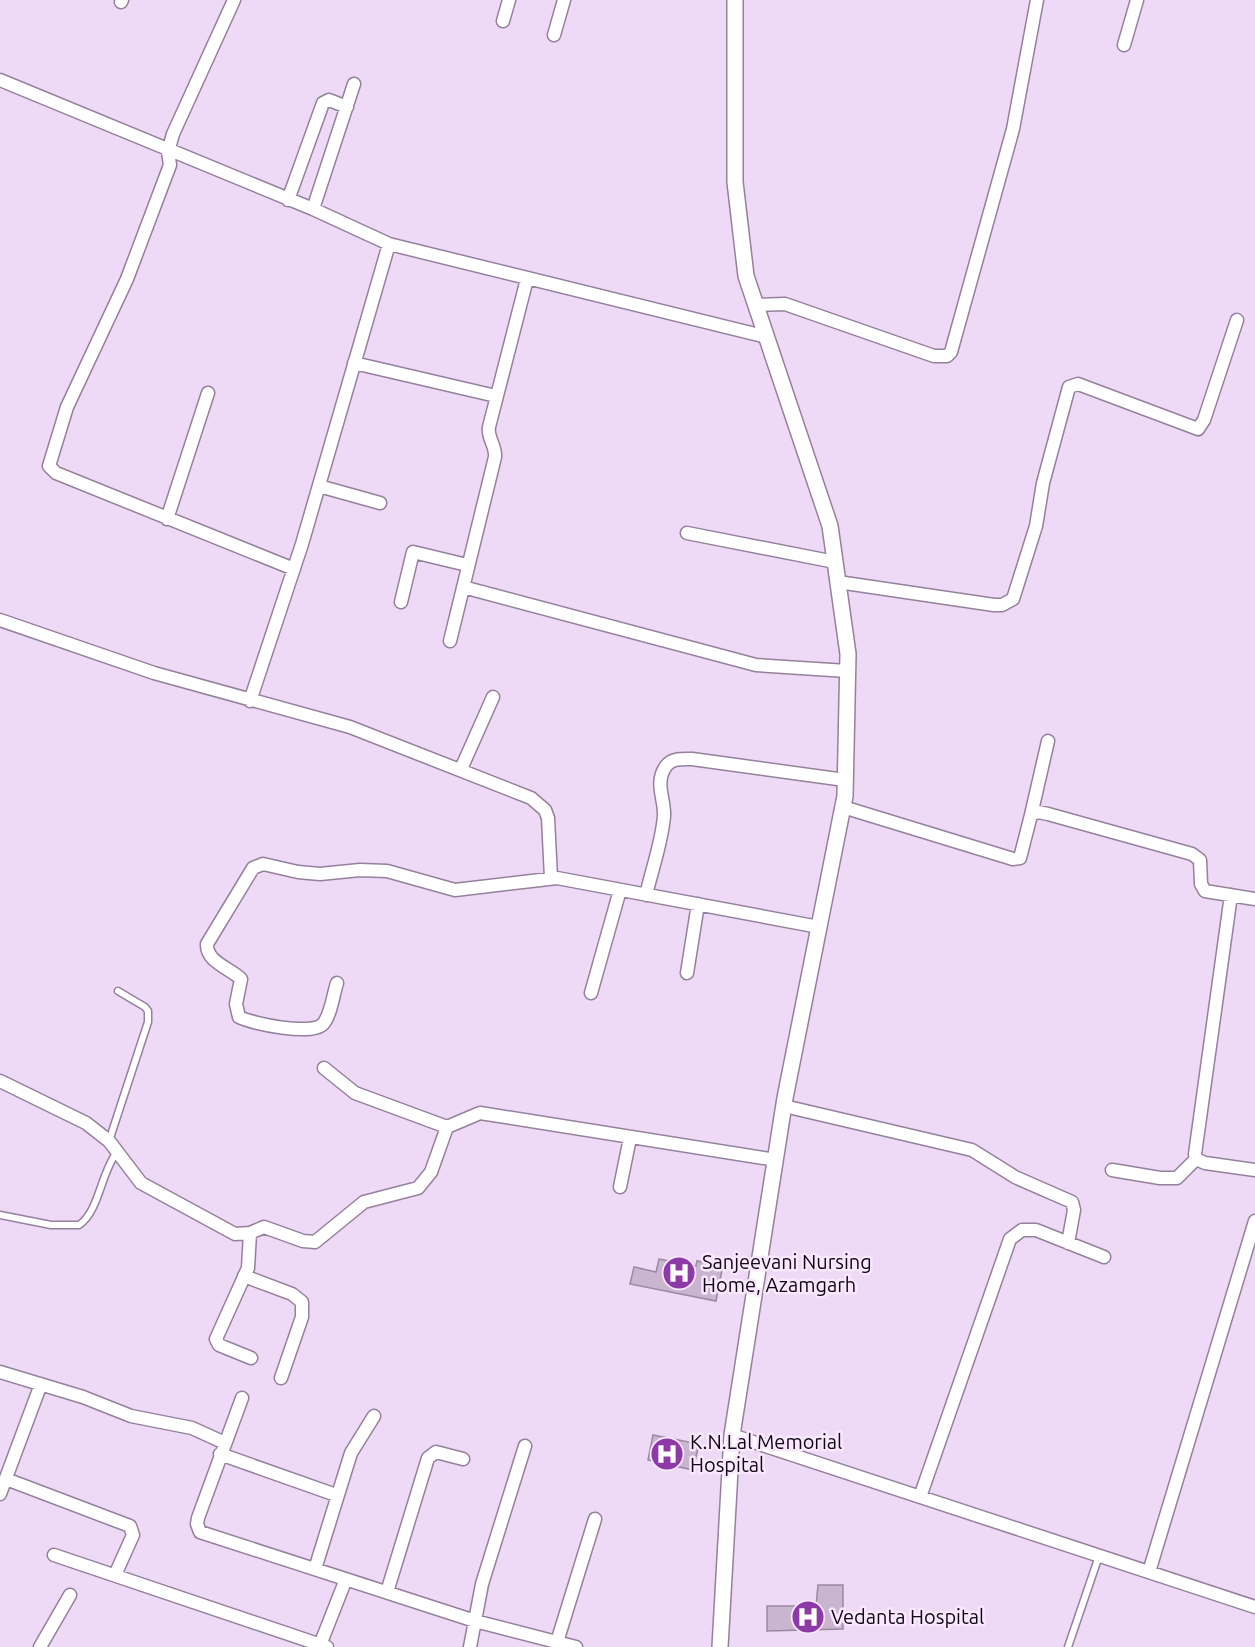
<svg xmlns="http://www.w3.org/2000/svg" width="1255" height="1647" viewBox="0 0 1255 1647" font-family="Ubuntu,sans-serif">
<style>
.building{fill:#cab5d1;stroke:#9c88a3;stroke-width:1.5}
.lines{fill:none;stroke-linecap:round;stroke-linejoin:round}
.service-casing{stroke:#94819b;stroke-width:9}
.minor-casing{stroke:#94819b;stroke-width:15}
.tertiary-casing{stroke:#94819b;stroke-width:18}
.service{stroke:#fff;stroke-width:6}
.minor{stroke:#fff;stroke-width:12}
.tertiary{stroke:#fff;stroke-width:15}
.labels{text-anchor:middle;stroke-width:5;stroke-linejoin:round;paint-order:stroke}
.poi-label{font-size:20px;fill:#100912;stroke:#f9e8ff;text-anchor:start}
</style>
<rect width="100%" height="100%" fill="#eed9f6"/>
<!-- building -->
<path class="building" d="M 659,1259 L 696,1266 L 697,1261 L 718,1265 L 717,1269 L 722,1270 L 716,1301 L 630,1284 L 634,1267 L 656,1272 Z
M 653,1435 L 699,1444 L 693,1470 L 648,1460 Z
M 818,1585 L 843,1585 L 843,1629 L 767,1631 L 767,1606 L 816,1606 Z"/>
<g class="lines">
<defs>
<path id="service" d="M 109,1141 L 148,1022 L 148,1011 L 145,1007 L 118,991
M 0,1215 L 51,1225 L 79,1225 C 99,1212 101,1172 117,1152
M 1068,1647 L 1099,1556"/>
<path id="minor" d="M 234,0 L 173,134 L 168,152 L 170,165 L 127,279 L 67,407 L 49,466 L 56,473 L 294,569
M 121,2 L 122,0
M 503,21 L 509,0
M 554,35 L 564,0
M 1124,45 L 1137,0
M 0,80 L 313,209 L 389,244 L 767,337
M 288,200 L 323,103 L 329,100 L 347,107
M 313,209 L 354,84
M 756,305 L 785,304 L 934,356 L 947,356 L 951,352 L 1013,129 L 1037,0
M 354,363 L 496,396
M 319,486 L 380,503
M 167,519 L 208,393
M 687,533 L 835,562
M 838,582 L 994,605 L 1002,605 L 1013,599 L 1036,526 L 1043,483 L 1069,387 L 1078,384 L 1198,429 L 1204,420 L 1237,320
M 463,587 L 756,665 L 847,671
M 401,602 L 413,552 L 467,565
M 0,620 L 154,673 L 350,727 L 531,798 L 545,810 L 548,818 L 551,878
M 450,641 L 495,457 C 496,445 487,438 489,427 L 527,279
M 250,701 L 302,544 L 389,244
M 461,769 L 493,697
M 843,807 L 1013,859 L 1020,858 L 1031,815 L 1038,812 L 1048,814 L 1192,854 L 1200,860 L 1201,884 L 1205,891 L 1255,899
M 1031,815 L 1048,741
M 646,895 C 652,869 662,842 664,816 C 665,799 654,783 666,766 C 672,758 682,759 692,759 L 845,780
M 1231,895 L 1195,1154 L 1196,1159 L 1205,1163 L 1255,1170
M 687,973 L 698,904
M 337,983 C 333,995 331,1015 323,1024 C 312,1036 253,1024 239,1017 L 236,1004 L 241,979 C 230,968 206,962 207,944 L 253,868 L 263,864 L 298,872 L 320,874 L 360,870 L 387,871 L 455,890 L 557,878 L 819,927
M 591,993 L 620,890
M 324,1068 L 355,1093 L 447,1127 L 480,1113 L 776,1160
M 0,1081 L 86,1123 L 109,1141 L 141,1183 L 235,1234 L 250,1233 L 264,1227 L 303,1241 L 315,1242 L 364,1202 L 418,1188 L 431,1172 L 447,1127
M 784,1106 L 972,1150 L 1015,1177 L 1072,1202 L 1074,1210 L 1068,1243
M 1112,1170 L 1160,1178 L 1177,1178 L 1196,1159
M 620,1187 L 630,1138
M 250,1233 L 248,1268 L 216,1339 L 219,1345 L 251,1358
M 244,1276 L 292,1294 L 302,1302 L 302,1317 L 281,1378
M 0,1372 L 83,1397 L 131,1416 L 192,1428 L 225,1443
M 242,1398 L 198,1518 L 197,1524 L 200,1532 L 475,1621 L 576,1647
M 732,1435 L 1255,1607
M 220,1454 L 336,1495
M 6,1479 L 130,1526 L 133,1535 L 115,1575
M 0,1494 L 41,1384
M 920,1497 L 1010,1239 L 1022,1230 L 1036,1230 L 1104,1257
M 54,1555 L 327,1647
M 315,1569 L 351,1453 L 374,1416
M 1149,1572 L 1255,1221
M 387,1592 L 428,1458 L 436,1452 L 463,1459
M 557,1642 L 595,1519
M 320,1645 L 346,1579
M 40,1647 L 70,1595
M 470,1647 L 482,1584 L 525,1446"/>
<path id="tertiary" d="M 720,1647 L 732,1435 L 785,1098 L 845,796 L 848,654 L 830,526 L 746,276 L 735,182 L 735,0"/>
</defs>
<!-- service casing -->
<use href="#service" class="service-casing"/>
<!-- minor casing -->
<use href="#minor" class="minor-casing"/>
<!-- tertiary casing -->
<use href="#tertiary" class="tertiary-casing"/>
<!-- service -->
<use href="#service" class="service"/>
<!-- minor -->
<use href="#minor" class="minor"/>
<!-- tertiary -->
<use href="#tertiary" class="tertiary"/>
</g>
<!-- icons -->
<defs>
<symbol id="hospital-disc" viewBox="-11 -11 22 22"><circle r="9.5" fill="#8d39a7" stroke="#f9e8ff"/><path d="M-5-5h3v3.5h4V-5h3V5h-3V1.5h-4V5h-3Z" fill="#fff"/></symbol>
</defs>
<g fill-rule="evenodd">
<use href="#hospital-disc" x="660" y="1254" width="38" height="38"/>
<use href="#hospital-disc" x="648" y="1435" width="38" height="38"/>
<use href="#hospital-disc" x="789" y="1598" width="38" height="38"/>
</g>
<g class="labels">
<!-- poi labels -->
<g class="poi-label">
<text x="702" y="1269">Sanjeevani Nursing<tspan x="702" dy="23">Home, Azamgarh</tspan></text>
<text x="690" y="1449">K.N.Lal Memorial<tspan x="690" dy="23">Hospital</tspan></text>
<text x="831" y="1624">Vedanta Hospital</text>
</g>
</g>
</svg>
